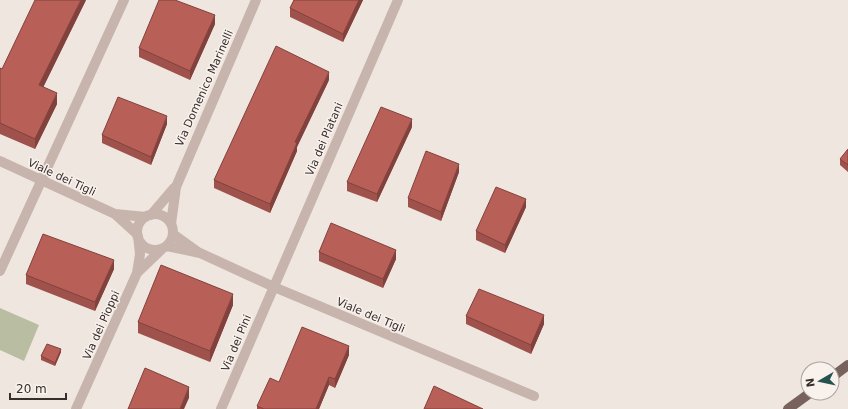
<svg xmlns="http://www.w3.org/2000/svg" width="848" height="409" viewBox="0 0 848 409" font-family="'DejaVu Sans',sans-serif">
<style>
.green{fill:#b9bea2}
.lines{fill:none;stroke-linecap:round;stroke-linejoin:round}
.minor{stroke:#c7b5ad;stroke-width:10}
.major{stroke:#77625e;stroke-width:10}
.wall{fill:#9e524b}
.shaded-wall{fill:#81423d}
.building{fill:#b85f57;stroke:#81423d}
.labels{text-anchor:middle;stroke-width:3;stroke-linejoin:round;paint-order:stroke}
.street-label{font-size:11px;fill:#372d2b;stroke:#f8f1ec}
</style>
<rect width="100%" height="100%" fill="#f0e6e0"/>
<!-- green -->
<path class="green" d="M 0,308 L 39,325 L 24,361 L 0,350 Z"/>
<g class="lines">
<!-- minor -->
<path class="minor" d="M 0,161 L 115,214 L 137,234
M137 232a18 18 0 1 1 36 0a18 18 0 1 1-36 0Z
M 115,214 L 146,217
M 151,215 L 174,188
M 171,224 L 176,187 L 256,0
M 173,234 L 198,252
M 167,246 L 200,253 L 274,287 L 534,396
M 0,271 L 124,0
M 137,273 L 162,249
M 76,409 L 137,273 L 140,254 L 138,236
M 221,409 L 398,0"/>
<!-- major -->
<path class="major" d="M 832,377 L 848,365
M 788,409 L 810,393"/>
</g>
<!-- wall -->
<path class="wall" d="M 86,0 L 43,87 L 57,104 L 35,149 L 0,134 L 0,68 L 2,69 Z
M 294,0 L 363,0 L 343,42 L 290,17 L 290,8 Z
M 215,24 L 190,80 L 139,57 L 139,48 Z
M 329,80 L 297,147 L 297,151 L 270,213 L 214,188 L 214,180 Z
M 167,124 L 151,165 L 102,143 L 102,135 Z
M 412,127 L 377,202 L 347,191 L 347,182 Z
M 848,149 L 848,172 L 840,165 L 840,159 Z
M 459,172 L 441,221 L 408,207 L 408,198 Z
M 526,207 L 505,253 L 476,240 L 476,231 Z
M 319,252 L 396,259 L 383,288 L 319,261 Z
M 114,269 L 95,311 L 26,284 L 26,275 Z
M 233,305 L 210,362 L 138,333 L 138,322 Z
M 466,316 L 544,324 L 531,354 L 466,324 Z
M 61,352 L 55,366 L 41,360 L 41,356 Z
M 349,355 L 335,388 L 329,385 L 319,409 L 257,409 L 257,406 L 279,382 Z"/>
<!-- shaded-wall -->
<path class="shaded-wall" d="M 81,0 L 86,0 L 39,96 L 39,85 Z
M 359,0 L 363,0 L 343,42 L 343,34 Z
M 215,15 L 215,24 L 190,80 L 190,71 Z
M 329,72 L 329,80 L 297,147 L 297,151 L 270,213 L 270,204 L 295,142 Z
M 57,93 L 57,104 L 35,149 L 35,139 Z
M 167,116 L 167,124 L 151,165 L 151,157 Z
M 412,119 L 412,127 L 377,202 L 377,194 Z
M 459,164 L 459,172 L 441,221 L 441,212 Z
M 526,199 L 526,207 L 505,253 L 505,245 Z
M 396,250 L 396,259 L 383,288 L 383,279 Z
M 114,260 L 114,269 L 95,311 L 95,302 Z
M 233,294 L 233,305 L 210,362 L 210,351 Z
M 544,315 L 544,324 L 531,354 L 531,345 Z
M 349,346 L 349,355 L 335,388 L 335,379 Z
M 61,349 L 61,352 L 55,366 L 55,363 Z
M 329,377 L 329,385 L 319,409 L 316,409 Z
M 189,387 L 189,398 L 184,409 L 180,409 Z"/>
<!-- building -->
<path class="building" d="M 35,0 L 81,0 L 39,85 L 57,93 L 35,139 L 0,123 L 0,68 L 2,69 Z
M 159,0 L 175,0 L 215,15 L 190,71 L 139,48 Z
M 294,0 L 359,0 L 343,34 L 290,8 Z
M 276,46 L 329,72 L 295,142 L 297,143 L 270,204 L 214,180 Z
M 118,97 L 167,116 L 151,157 L 102,135 Z
M 381,107 L 412,119 L 377,194 L 347,182 Z
M 848,149 L 848,165 L 840,159 Z
M 426,151 L 459,164 L 441,212 L 408,198 Z
M 496,187 L 526,199 L 505,245 L 476,231 Z
M 331,223 L 396,250 L 383,279 L 319,252 Z
M 43,234 L 114,260 L 95,302 L 26,275 Z
M 161,265 L 233,294 L 210,351 L 138,322 Z
M 479,289 L 544,315 L 531,345 L 466,316 Z
M 302,327 L 349,346 L 335,379 L 329,377 L 316,409 L 264,409 L 257,406 L 270,378 L 279,382 Z
M 47,344 L 61,349 L 55,363 L 41,356 Z
M 145,368 L 189,387 L 180,409 L 128,409 Z
M 434,386 L 483,409 L 424,409 Z"/>
<g class="labels">
<!-- street labels -->
<g class="street-label">
<text transform="translate(204 88) rotate(-66)" y="4">Via Domenico Marinelli</text>
<text transform="translate(324 139) rotate(-67)" y="4">Via dei Platani</text>
<text transform="translate(62 177) rotate(25)" y="4">Viale dei Tigli</text>
<text transform="translate(371 315) rotate(23)" y="4">Viale dei Tigli</text>
<text transform="translate(101 325) rotate(-66)" y="4">Via dei Pioppi</text>
<text transform="translate(236 343) rotate(-67)" y="4">Via dei Pini</text>
</g>
</g>
<!-- north arrow -->
<g transform="translate(820 381) rotate(261)"><circle r="19" fill="#f8f1ec" stroke="#aba39f"/>
<path d="M0-3L7 15L0 10L-7 15Z" fill="#25534f"/>
<text y="-6" font-size="11" font-weight="bold" text-anchor="middle" fill="#372d2b">N</text>
</g>
<!-- scale -->
<path d="M10 393v6h56v-6" fill="none" stroke="#372d2b" stroke-width="2"/>
<text x="16" y="393" font-size="12" fill="#372d2b" stroke="#f8f1ec" stroke-width="3" paint-order="stroke">20 m</text>
</svg>
